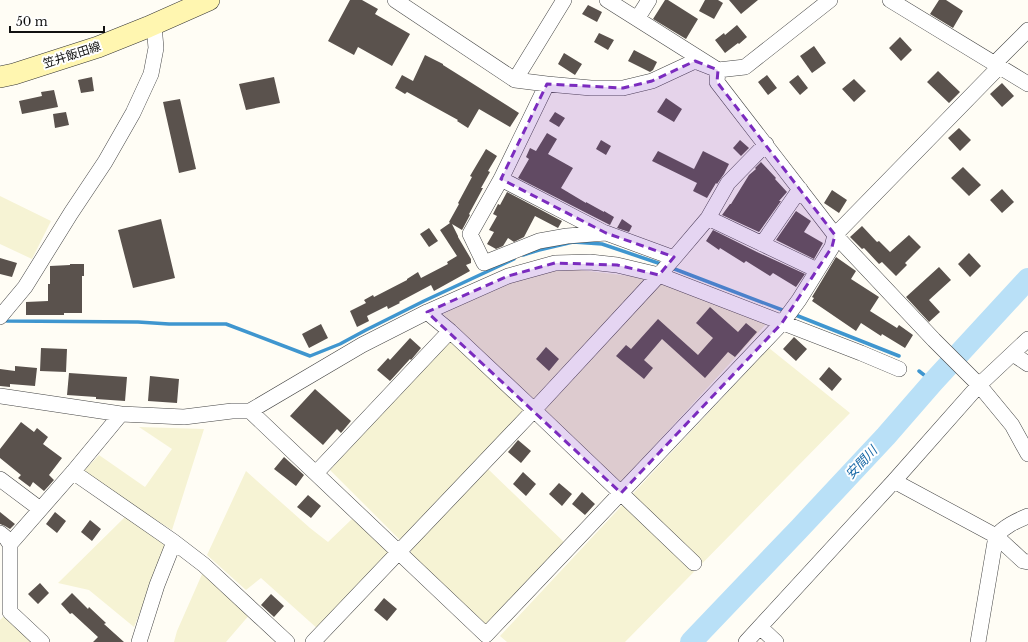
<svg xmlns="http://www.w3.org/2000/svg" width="1028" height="642" viewBox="0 0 1028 642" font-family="'Libre Baskerville','Noto Sans JP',serif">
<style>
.farmland{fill:#f6f3d4}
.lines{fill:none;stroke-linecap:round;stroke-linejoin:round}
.stream{stroke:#3f96cf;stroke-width:3.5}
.river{stroke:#b9e0f7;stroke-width:22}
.building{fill:#5a524d}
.street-casing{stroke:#444;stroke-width:16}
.secondary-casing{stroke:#333;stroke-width:22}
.street{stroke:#fff;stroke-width:15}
.secondary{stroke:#fff6b0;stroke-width:21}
.marked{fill:#7b2cbf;fill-opacity:0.2;stroke:#7b2cbf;stroke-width:3;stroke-dasharray:8 5;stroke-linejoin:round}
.labels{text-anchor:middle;stroke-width:4;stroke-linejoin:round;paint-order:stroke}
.street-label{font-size:12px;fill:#111;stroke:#fff}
.water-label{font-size:13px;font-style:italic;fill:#1768a6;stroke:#fff}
</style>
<rect width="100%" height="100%" fill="#fffdf5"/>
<!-- farmland -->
<path class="farmland" d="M 0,196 L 51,221 L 32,259 L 0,244 Z
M 555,267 L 646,278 L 532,404 L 443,314 L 509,280 Z
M 663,282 L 768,322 L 620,483 L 543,409 Z
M 451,339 L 526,411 L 402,542 L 330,470 Z
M 769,348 L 850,413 L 625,642 L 507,642 L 500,636 Z
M 139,427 L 204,429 L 172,530 L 82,473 L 99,455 L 145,487 L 172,449 Z
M 488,469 L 566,544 L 485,626 L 411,556 L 411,548 Z
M 246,471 L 310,528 L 328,542 L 353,518 L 391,553 L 319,630 L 261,578 L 246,590 L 207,555 Z
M 125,517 L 167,546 L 134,627 L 89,590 L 58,583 Z
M 203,572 L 251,613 L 226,642 L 174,642 L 177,631 Z
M 5,615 L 38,642 L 0,642 L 0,620 Z"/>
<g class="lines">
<!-- stream -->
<path class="stream" d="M 523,255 L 539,250 L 573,242 L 602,244 L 664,265
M 672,268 L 785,311
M 793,314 L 899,356
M 3,319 L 7,321 L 138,322 L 169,324 L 226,324 L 310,356 L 340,344 L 366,330 L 424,301 L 514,259
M 919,371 L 933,382"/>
<!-- river -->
<path class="river" d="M 691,642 L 800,528 L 886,436 L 933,382 L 1028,279"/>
</g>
<!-- building -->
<path class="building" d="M 350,0 L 362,0 L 378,9 L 375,14 L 410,34 L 392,66 L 358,47 L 354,55 L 328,41 Z
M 665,0 L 668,0 L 698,19 L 686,39 L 653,19 Z
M 705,0 L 718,0 L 723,3 L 714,19 L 699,11 Z
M 729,0 L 758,0 L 741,14 Z
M 939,0 L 946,0 L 963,11 L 953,28 L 930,14 Z
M 588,5 L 602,12 L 597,22 L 582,14 Z
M 737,25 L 747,37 L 739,44 L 738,43 L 725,53 L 715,40 L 724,33 L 725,35 Z
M 599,33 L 614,40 L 608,50 L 594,42 Z
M 900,37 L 912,50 L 901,61 L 889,48 Z
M 814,46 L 826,63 L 812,73 L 800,56 Z
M 634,50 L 657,62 L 653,70 L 650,72 L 628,61 Z
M 564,53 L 582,64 L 575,75 L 558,64 Z
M 425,55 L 443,64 L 443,65 L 467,80 L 519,113 L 510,127 L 479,109 L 468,128 L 457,121 L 458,120 L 407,92 L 405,94 L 395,88 L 402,75 L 413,81 Z
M 938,71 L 960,92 L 949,103 L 927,82 Z
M 767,75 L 777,88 L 768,95 L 758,82 Z
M 798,75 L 808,88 L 800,95 L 789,82 Z
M 92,77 L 94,91 L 81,93 L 78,80 Z
M 274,77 L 280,103 L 246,110 L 239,84 Z
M 854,79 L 866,91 L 854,102 L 842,89 Z
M 1002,83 L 1014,96 L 1002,107 L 990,94 Z
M 54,90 L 58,107 L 22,114 L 19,101 L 42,96 L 41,92 Z
M 666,98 L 682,109 L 674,122 L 657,112 Z
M 180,99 L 196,169 L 179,173 L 163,102 Z
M 66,112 L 69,125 L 55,128 L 53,114 Z
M 555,112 L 565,118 L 559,127 L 549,121 Z
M 959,128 L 971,140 L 960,151 L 948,138 Z
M 547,133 L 557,139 L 548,154 L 573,168 L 561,188 L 586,203 L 586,202 L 604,212 L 604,211 L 614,217 L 610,225 L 518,178 L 529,159 L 526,157 L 530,148 L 536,151 Z
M 601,140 L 611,146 L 606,155 L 596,149 Z
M 740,140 L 749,148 L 741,156 L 733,148 Z
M 486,149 L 497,156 L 488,171 L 490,172 L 481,188 L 483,188 L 469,214 L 470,215 L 462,230 L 452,224 L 458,236 L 458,237 L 471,259 L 471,263 L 466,265 L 470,271 L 434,291 L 431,285 L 399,302 L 400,303 L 388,309 L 387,306 L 367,316 L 369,321 L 357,327 L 350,311 L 366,303 L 364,300 L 373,295 L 374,297 L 407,280 L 407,279 L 418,272 L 421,278 L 448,264 L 447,262 L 457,256 L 440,230 L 450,223 L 449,222 L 459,204 L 458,203 L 472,177 L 470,176 Z
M 658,151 L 694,169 L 703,151 L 729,164 L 724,174 L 717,184 L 716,183 L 707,198 L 693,191 L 697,183 L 652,161 Z
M 761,162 L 776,178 L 775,179 L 787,192 L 779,201 L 781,201 L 759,232 L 722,215 L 730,204 L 731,204 L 749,175 L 756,169 L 755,168 Z
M 963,167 L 981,185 L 969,196 L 951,178 Z
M 1002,189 L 1014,202 L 1002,213 L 990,200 Z
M 832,190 L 847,200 L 839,213 L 824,203 Z
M 507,192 L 562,221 L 558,228 L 535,216 L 524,237 L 514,242 L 508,238 L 503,246 L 496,249 L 487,244 L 494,232 L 489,230 L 497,216 L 493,214 L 498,204 L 500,205 Z
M 796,211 L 811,221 L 804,232 L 823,243 L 814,259 L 776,240 Z
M 161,219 L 175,278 L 133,288 L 118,230 Z
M 622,219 L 632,226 L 629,232 L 617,228 Z
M 862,226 L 877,242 L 879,241 L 890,252 L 909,235 L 921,247 L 905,263 L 907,265 L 896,276 L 882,262 L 879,264 L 864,248 L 862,249 L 850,237 Z
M 429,228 L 438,241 L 429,247 L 420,234 Z
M 713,230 L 757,252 L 805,274 L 796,287 L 773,273 L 770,276 L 746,261 L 744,263 L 720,248 L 719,250 L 706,241 Z
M 969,253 L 981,266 L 970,277 L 958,264 Z
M 836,257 L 856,271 L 851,279 L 879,297 L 870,311 L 897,328 L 899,325 L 913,335 L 905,348 L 882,334 L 881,336 L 861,323 L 856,331 L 812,301 L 814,298 L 812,297 Z
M 0,258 L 17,263 L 12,277 L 0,274 Z
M 70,264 L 84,264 L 84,276 L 82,276 L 82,313 L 64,313 L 64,315 L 26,315 L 26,302 L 48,301 L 48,284 L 50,284 L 50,266 L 70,265 Z
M 939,267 L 951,280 L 929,300 L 940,312 L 929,322 L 906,297 Z
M 710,307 L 738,332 L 746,323 L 757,332 L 735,357 L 728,352 L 705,378 L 662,339 L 644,360 L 653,368 L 644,379 L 616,356 L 626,345 L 631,349 L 658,319 L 698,355 L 713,338 L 696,323 Z
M 321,324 L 328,338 L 309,348 L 302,334 Z
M 794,337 L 807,349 L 796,361 L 783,349 Z
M 410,338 L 421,348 L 411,360 L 410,359 L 390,381 L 377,370 L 388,358 L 390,360 Z
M 546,347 L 559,359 L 549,371 L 536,359 Z
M 41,348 L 67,349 L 66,372 L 40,371 Z
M 15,366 L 37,368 L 35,386 L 10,384 L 10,387 L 0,386 L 0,369 L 15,371 Z
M 829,367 L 842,379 L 832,391 L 819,379 Z
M 69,373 L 127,377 L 125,401 L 96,399 L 96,397 L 67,395 Z
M 150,376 L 179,379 L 177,403 L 148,401 Z
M 315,389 L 351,421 L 341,433 L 337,429 L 323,445 L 290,416 Z
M 21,422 L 34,432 L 37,428 L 48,437 L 43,444 L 62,458 L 49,475 L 54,480 L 44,491 L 33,482 L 30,487 L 18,478 L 21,475 L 0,458 L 0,449 Z
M 518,440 L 531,451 L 521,463 L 508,452 Z
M 284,457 L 304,475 L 296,486 L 274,469 Z
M 523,472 L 536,484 L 526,496 L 513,484 Z
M 559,483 L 572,494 L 562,506 L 549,494 Z
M 582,492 L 595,504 L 585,515 L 572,504 Z
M 308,495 L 321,506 L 311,518 L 297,507 Z
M 0,512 L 15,524 L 10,529 L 5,526 L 0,524 Z
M 55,512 L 66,521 L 57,533 L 46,524 Z
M 90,520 L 101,529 L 92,541 L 81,532 Z
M 40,583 L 49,593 L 38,604 L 28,594 Z
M 72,593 L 88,609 L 89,607 L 106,623 L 104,624 L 124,642 L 93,642 L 98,637 L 72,613 L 70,614 L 61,604 Z
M 271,594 L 284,606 L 274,617 L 261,605 Z
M 384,598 L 397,609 L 387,621 L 374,610 Z"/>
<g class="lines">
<defs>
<path id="street" d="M 395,0 L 515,80 L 547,84 L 591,88 L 623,88 L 652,81 L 695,61 L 718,70 L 745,67 L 830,0
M 607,0 L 718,70 L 717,82 L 835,235 L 934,340 L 979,385 L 1012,425 L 1028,454
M 890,0 L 1028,84
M 637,19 L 649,0
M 995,63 L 1028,30
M 515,80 L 564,0
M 547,84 L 501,179 L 470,234 L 484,263 L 539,241 L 567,236 L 606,233 L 674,258
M 501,179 L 605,233
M 708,218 L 817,270
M 762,244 L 800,189
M 427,312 L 450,331 L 534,410 L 694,563
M 0,317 L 25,287 L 71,213 L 105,162 L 133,113 L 151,74 L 156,48 L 154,25
M 1013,354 L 1028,364
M 0,396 L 121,414 L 184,417 L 232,411 L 250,411 L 486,635 L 782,323 L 799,300 L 832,247 L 835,235 L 1000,66
M 250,411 L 362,345 L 427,312 L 508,276 L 555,263 L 590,262 L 617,265 L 659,275 L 861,353 L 899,369
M 73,472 L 174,542 L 204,565 L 287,642
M 316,473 L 450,331
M 0,479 L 40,509
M 894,481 L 996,536 L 1023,561 L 1028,562
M 0,533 L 6,538 L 10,544 L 10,612 L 42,642
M 10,544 L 73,472 L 121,414
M 760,627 L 776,642
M 139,642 L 157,585 L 174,542
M 313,642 L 534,410 L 659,275 L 674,258 L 708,218 L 728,183 L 766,144
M 746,642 L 894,481 L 979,385 L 1028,339
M 978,642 L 996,536 C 1005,526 1016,521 1028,516"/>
<path id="secondary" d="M 0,77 L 14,74 L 98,47 L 148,27 L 209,0"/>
</defs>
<!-- street casing -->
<use href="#street" class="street-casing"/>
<!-- secondary casing -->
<use href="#secondary" class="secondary-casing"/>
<!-- street -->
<use href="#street" class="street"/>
<!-- secondary -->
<use href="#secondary" class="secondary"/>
</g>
<!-- marked area -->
<path class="marked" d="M 695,61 L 718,70 L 717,82 L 835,235 L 832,247 L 782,323 L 621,493 L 427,312 L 508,276 L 555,263 L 617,265 L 659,275 L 674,257 L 606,233 L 501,179 L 547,84 L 623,88 L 652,81 Z"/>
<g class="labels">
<!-- street labels -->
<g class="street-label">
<text transform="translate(72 55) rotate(-18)" y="4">笠井飯田線</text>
</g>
<!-- water labels -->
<g class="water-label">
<text transform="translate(861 462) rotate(-47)" y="5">安間川</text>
</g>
</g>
<!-- scale -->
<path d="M10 26v6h94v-6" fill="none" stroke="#111111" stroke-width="2"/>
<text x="16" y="26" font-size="12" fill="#111111" stroke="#ffffff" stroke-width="3" paint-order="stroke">50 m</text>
</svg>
